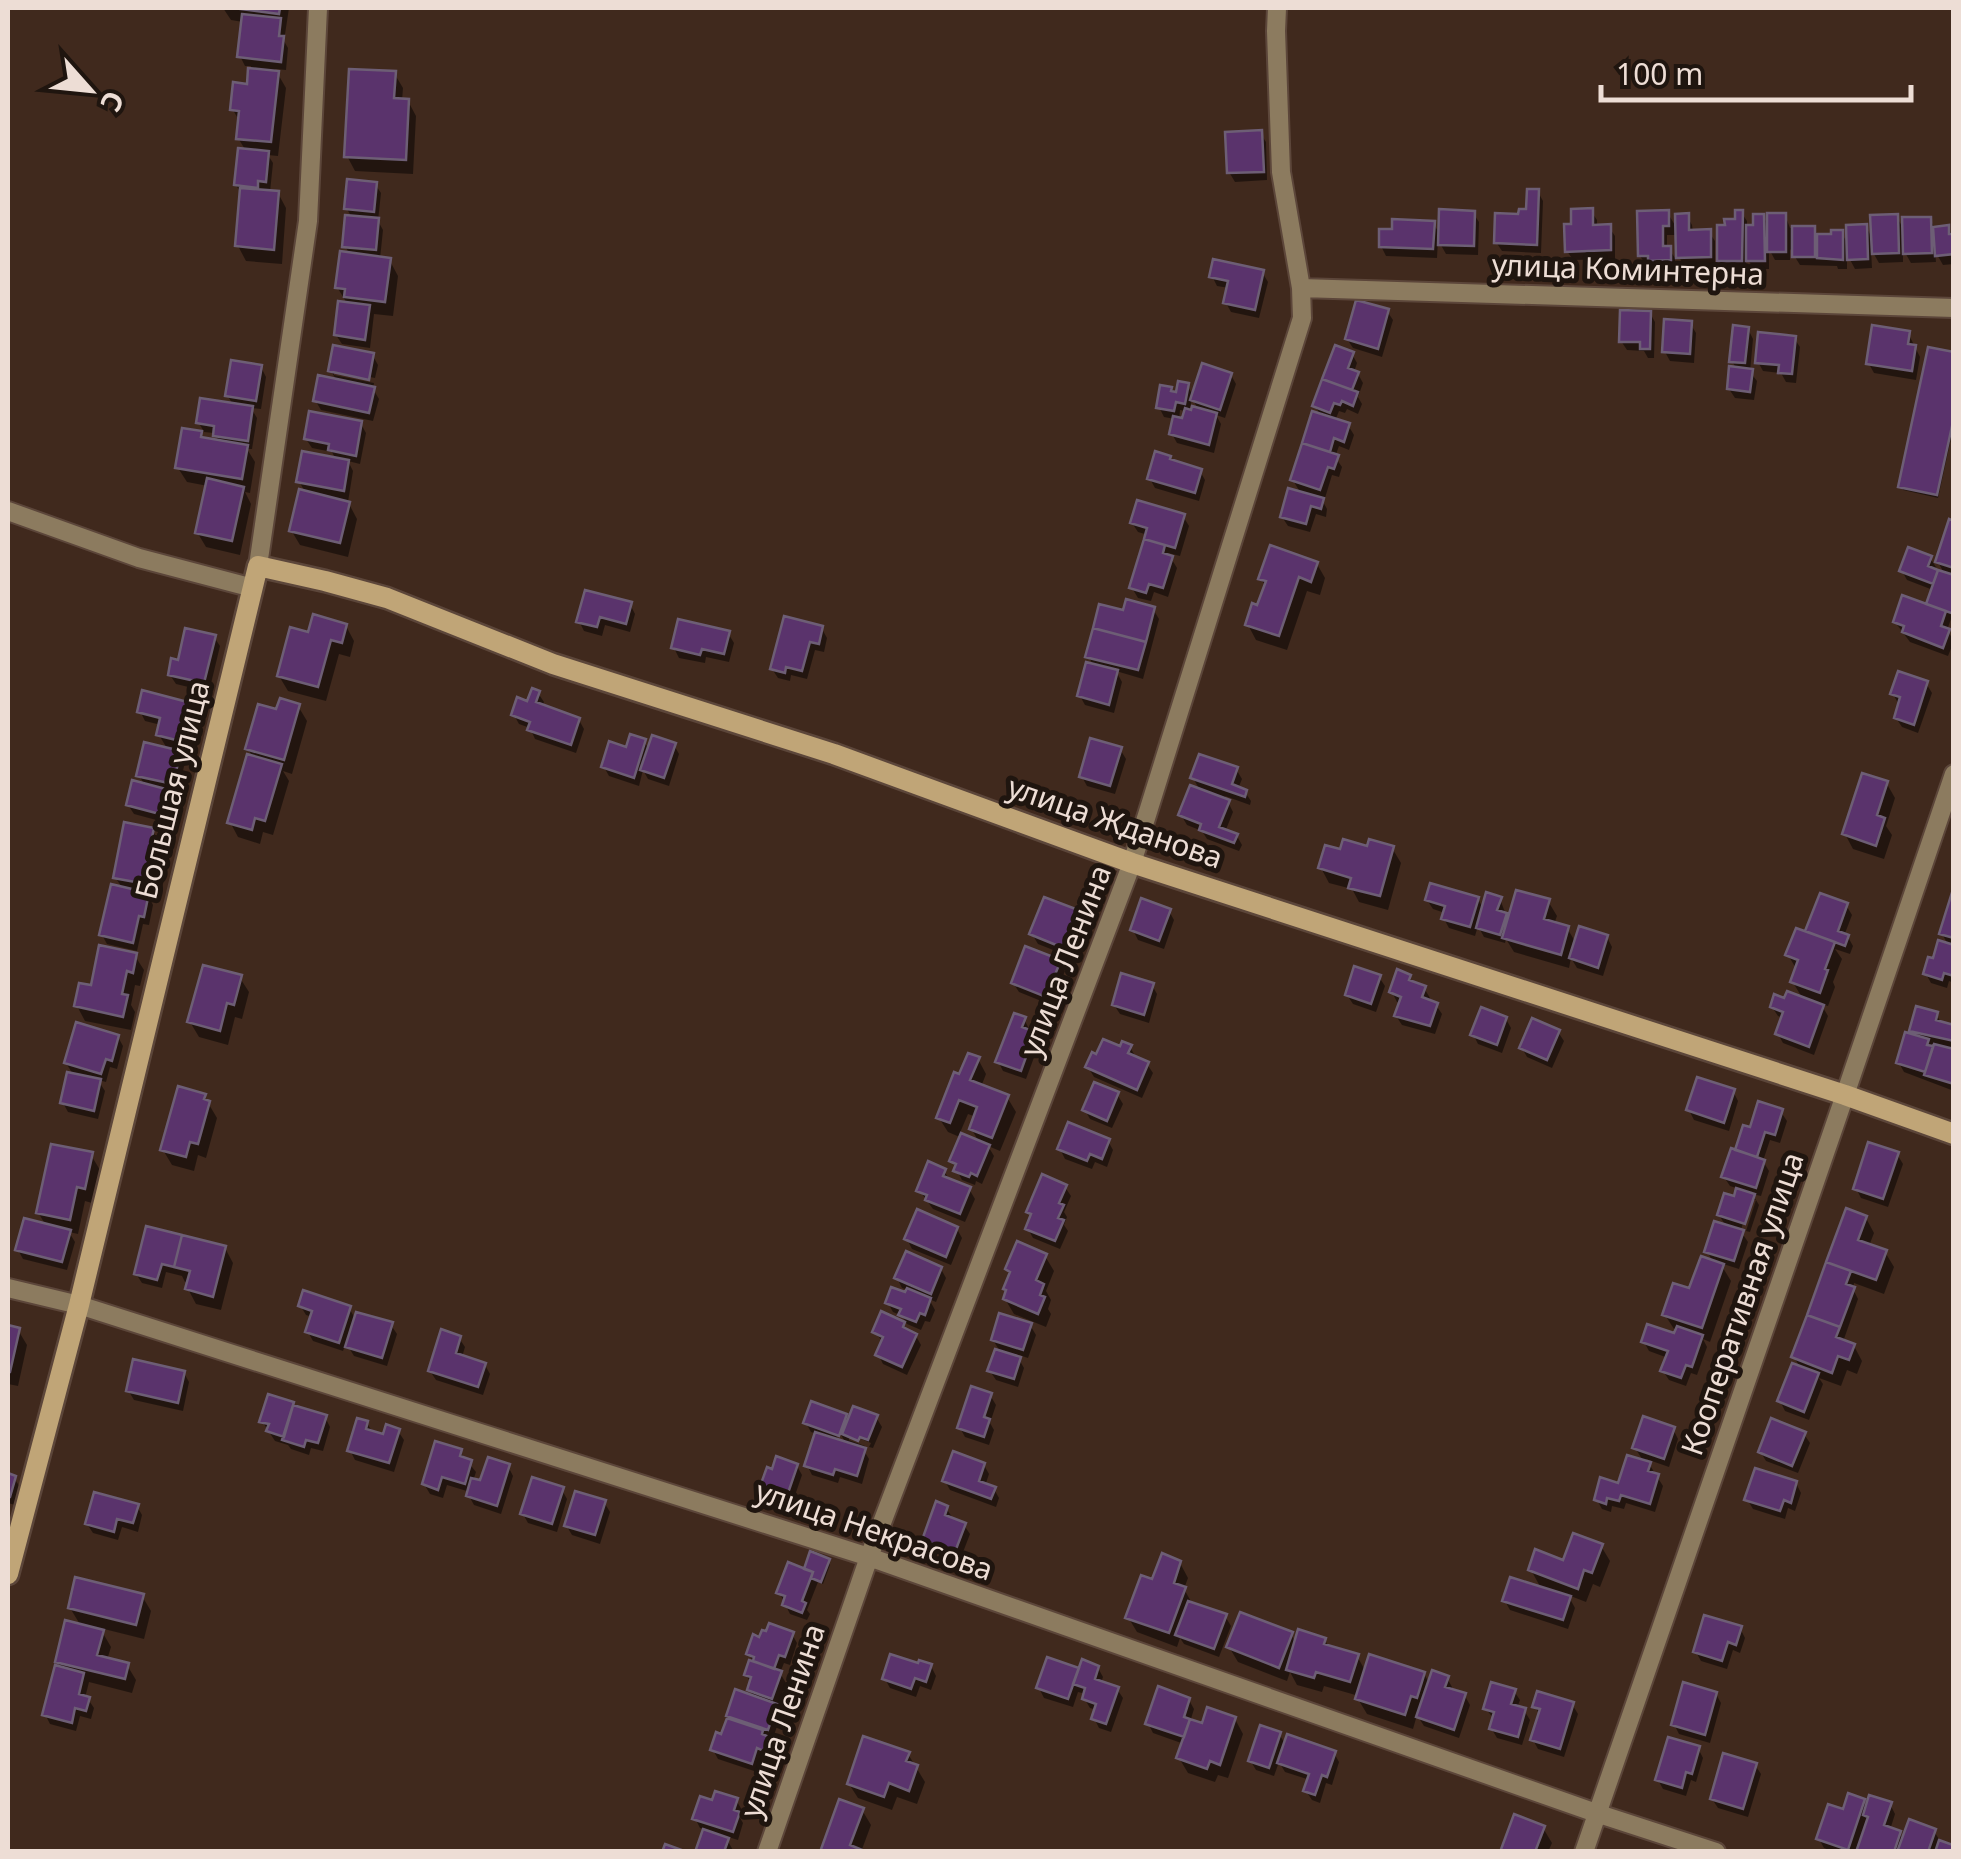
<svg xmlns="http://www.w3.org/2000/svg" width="1961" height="1859" viewBox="0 0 1961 1859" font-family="'Noto Sans',sans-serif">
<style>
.shadow{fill:#0007;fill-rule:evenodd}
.building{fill:#5a336c;stroke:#6d5e75;stroke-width:2.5}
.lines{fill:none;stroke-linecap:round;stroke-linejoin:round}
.street-casing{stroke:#5c463a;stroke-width:22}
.secondary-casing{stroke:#5c463a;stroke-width:25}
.street{stroke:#8c7b5f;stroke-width:18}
.secondary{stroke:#c0a577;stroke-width:20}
.labels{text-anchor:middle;stroke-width:10;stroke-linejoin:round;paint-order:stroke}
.street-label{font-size:30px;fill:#edddd5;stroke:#1f150f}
</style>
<rect width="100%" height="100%" fill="#40291d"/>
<!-- shadow -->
<path class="shadow" d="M 223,8 L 289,8 L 284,41 L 288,48 L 286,70 L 275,69 L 286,88 L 278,156 L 268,155 L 273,163 L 270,192 L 278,193 L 286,208 L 282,264 L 246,261 L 238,246 L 242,195 L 236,185 L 246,151 L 238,138 L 240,122 L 233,110 L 249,87 L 251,66 L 245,66 L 240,56 L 243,22 L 231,20 Z
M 394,73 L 403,88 L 402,101 L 408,101 L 416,116 L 413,174 L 355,171 L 347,156 Z
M 1260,133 L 1266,142 L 1267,180 L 1235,182 L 1229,172 Z
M 375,184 L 381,193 L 378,221 L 383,230 L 380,259 L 390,261 L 398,276 L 393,316 L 374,314 L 370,348 L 342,344 L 336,335 L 348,305 L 337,287 L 350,255 L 345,246 L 352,218 L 347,209 Z
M 1538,192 L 1543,201 L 1541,253 L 1502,251 L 1496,242 L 1521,216 L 1528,212 Z
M 1591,211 L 1597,220 L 1597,227 L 1609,227 L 1615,236 L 1615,259 L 1573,260 L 1567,251 L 1574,226 Z
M 1667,212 L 1678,230 L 1687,216 L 1692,225 L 1693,232 L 1709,232 L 1715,241 L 1715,266 L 1684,266 L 1679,257 L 1678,235 L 1667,235 L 1667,249 L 1669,249 L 1675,258 L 1675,269 L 1656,270 L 1653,265 L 1646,265 L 1640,256 Z
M 1741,212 L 1747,221 L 1747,228 L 1755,228 L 1763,216 L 1770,228 L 1785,215 L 1790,228 L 1814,228 L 1819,237 L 1841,232 L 1849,246 L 1866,227 L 1874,241 L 1896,216 L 1905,231 L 1930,219 L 1935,229 L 1947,228 L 1954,236 L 1954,264 L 1943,265 L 1935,251 L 1936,262 L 1911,263 L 1903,249 L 1903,262 L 1879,263 L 1871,249 L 1872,268 L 1855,269 L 1847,254 L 1847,269 L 1838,269 L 1837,266 L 1800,265 L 1790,249 L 1790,260 L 1775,260 L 1769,249 L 1769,269 L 1754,269 L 1746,257 L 1746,269 L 1725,270 L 1720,260 Z
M 1473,213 L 1479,222 L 1478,255 L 1446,254 L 1438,240 L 1437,258 L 1386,256 L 1381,246 L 1433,223 L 1441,236 Z
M 1262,272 L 1268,282 L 1259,318 L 1231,312 L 1226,303 L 1229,288 L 1217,286 L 1212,276 Z
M 1387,311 L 1393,320 L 1382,357 L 1353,348 L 1347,339 Z
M 1650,313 L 1655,322 L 1654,358 L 1648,358 L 1644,351 L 1627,350 L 1621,341 Z
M 1690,323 L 1696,333 L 1694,363 L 1670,361 L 1665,352 Z
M 1748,329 L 1753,339 L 1750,372 L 1757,381 L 1754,400 L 1735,398 L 1729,389 L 1737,370 L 1732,361 Z
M 1908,333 L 1920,357 L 1916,380 L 1874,373 L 1869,364 Z
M 1794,338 L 1800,347 L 1796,383 L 1786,382 L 1781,373 L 1763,371 L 1758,362 Z
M 1352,354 L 1357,363 L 1354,372 L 1358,374 L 1363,383 L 1358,397 L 1362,404 L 1358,414 L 1347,409 L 1345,413 L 1339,411 L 1335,421 L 1348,425 L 1354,435 L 1349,450 L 1339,446 L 1335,457 L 1342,467 L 1339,477 L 1332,475 L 1325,498 L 1320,496 L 1327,509 L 1326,517 L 1316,514 L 1310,532 L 1288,526 L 1282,517 L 1301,494 L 1293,480 L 1314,414 L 1321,416 L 1315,406 Z
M 1954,355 L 1954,425 L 1938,498 L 1903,490 L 1901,486 Z
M 373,356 L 378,365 L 375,378 L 334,370 L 334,375 L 374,383 L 373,389 L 379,399 L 373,421 L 321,410 L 315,400 L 337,381 L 331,371 Z
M 261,367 L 266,377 L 261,409 L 251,408 L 257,418 L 252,449 L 247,449 L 255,462 L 250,493 L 245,492 L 251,504 L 240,555 L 206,547 L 197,532 L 208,486 L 187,482 L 178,468 L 201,433 L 205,440 L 220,443 L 214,433 L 204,432 L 199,423 L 234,406 L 227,395 Z
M 1231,375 L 1236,384 L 1225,418 L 1216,415 L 1221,424 L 1214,453 L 1177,443 L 1172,434 L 1175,419 L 1164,417 L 1159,407 L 1170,389 L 1173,394 L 1178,395 L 1187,385 L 1194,397 ZM 1192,398 L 1199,411 L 1190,408 ZM 1180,410 L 1186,411 L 1184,421 L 1179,420 Z
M 361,424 L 366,433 L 360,464 L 348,461 L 353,471 L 348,502 L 357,519 L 348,557 L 300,545 L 291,530 L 306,494 L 299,481 L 336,460 L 332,452 L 312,448 L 306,439 Z
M 1172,463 L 1200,471 L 1205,480 L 1199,501 L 1155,488 L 1150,479 Z
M 1183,516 L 1189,526 L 1180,556 L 1168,553 L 1177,568 L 1168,597 L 1154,592 L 1151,601 L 1138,598 L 1132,588 L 1148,535 L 1138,532 L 1132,523 Z
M 1951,522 L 1954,523 L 1954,620 L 1951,619 L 1947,630 L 1954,641 L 1948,656 L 1910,642 L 1895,622 L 1927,607 L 1933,590 L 1907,580 L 1902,571 L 1930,558 L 1936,567 ZM 1938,562 L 1945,575 L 1934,571 Z
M 1317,564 L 1325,578 L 1320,595 L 1307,591 L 1287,650 L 1256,640 L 1248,625 L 1259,608 L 1266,587 L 1261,579 Z
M 630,604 L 635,614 L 630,632 L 605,625 L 602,636 L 584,631 L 579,621 Z
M 1153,609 L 1159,619 L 1143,679 L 1116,671 L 1122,682 L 1114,713 L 1085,705 L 1080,696 L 1094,666 L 1088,656 L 1125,613 Z
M 346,626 L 354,641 L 350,657 L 339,654 L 326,701 L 288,691 L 279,676 Z
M 822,629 L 827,638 L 824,652 L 815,650 L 807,679 L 791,675 L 790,681 L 778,678 L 772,669 Z
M 728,633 L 734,643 L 729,662 L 706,657 L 705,663 L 679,658 L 674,648 Z
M 214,637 L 220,646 L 209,692 L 176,684 L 170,675 L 180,663 Z
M 1926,683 L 1932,693 L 1918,733 L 1902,727 L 1896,718 L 1898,703 L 1893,694 Z
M 538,693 L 544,702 L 542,707 L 579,720 L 584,729 L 576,753 L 535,739 L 530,728 L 519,724 L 514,715 L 529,704 Z
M 193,706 L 198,716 L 189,751 L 177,747 L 185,762 L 178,793 L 171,791 L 177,802 L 171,824 L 134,814 L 128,805 L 145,786 L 139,775 L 168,750 L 159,735 L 161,725 L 145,721 L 140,711 Z
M 298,706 L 307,721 L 292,774 L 283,771 L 289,781 L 273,835 L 263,832 L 260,844 L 238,837 L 230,822 L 254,759 L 248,749 L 278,712 Z
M 644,741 L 649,750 L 674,745 L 679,754 L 669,786 L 648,779 L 643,770 L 639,786 L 609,776 L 604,767 Z
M 1120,749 L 1126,759 L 1115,794 L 1087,786 L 1082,777 Z
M 1236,769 L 1242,779 L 1238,789 L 1245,792 L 1251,801 L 1250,805 L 1225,796 L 1233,812 L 1225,832 L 1237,836 L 1242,845 L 1239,851 L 1207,839 L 1202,831 L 1187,825 L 1181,815 L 1201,792 L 1193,778 Z
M 1887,784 L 1895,798 L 1886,826 L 1892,835 L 1884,859 L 1853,849 L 1845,834 Z
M 152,830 L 161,845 L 156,866 L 164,879 L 160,899 L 149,897 L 153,905 L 149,925 L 143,924 L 137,951 L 107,944 L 102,935 L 123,889 L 115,877 Z
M 1392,848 L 1401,863 L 1388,910 L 1359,902 L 1352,889 L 1329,883 L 1321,868 L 1342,852 Z
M 1954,894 L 1954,983 L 1949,981 L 1947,988 L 1931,983 L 1926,974 L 1949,946 L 1942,934 Z
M 1821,896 L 1846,905 L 1852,915 L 1844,936 L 1848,937 L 1853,946 L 1850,954 L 1835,949 L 1842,959 L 1833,982 L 1835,987 L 1828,1006 L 1821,1004 L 1828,1016 L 1814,1055 L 1783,1043 L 1778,1034 L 1784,1018 L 1778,1016 L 1772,1007 L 1786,1001 L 1803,999 L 1792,981 L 1797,970 L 1788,955 L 1807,935 Z
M 1478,899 L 1484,910 L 1500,899 L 1509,923 L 1548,901 L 1557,916 L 1554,924 L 1567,928 L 1576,943 L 1607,937 L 1612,947 L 1603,976 L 1577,968 L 1571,958 L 1569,968 L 1514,952 L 1506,939 L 1505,943 L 1484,937 L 1478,926 L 1475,936 L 1449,928 L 1444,919 L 1445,913 L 1433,909 L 1427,900 Z
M 1169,911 L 1174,920 L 1164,949 L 1138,940 L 1133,930 Z
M 1079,913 L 1084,922 L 1071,957 L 1038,944 L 1032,934 Z
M 135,956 L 144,970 L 140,986 L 135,985 L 131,1005 L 135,1012 L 131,1030 L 85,1021 L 77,1006 L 93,988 Z
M 1059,962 L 1065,971 L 1051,1005 L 1019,992 L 1013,983 Z
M 1379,977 L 1385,986 L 1376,1012 L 1353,1004 L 1347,995 Z
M 1409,977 L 1414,985 L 1424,988 L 1430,998 L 1428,1002 L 1436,1005 L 1442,1014 L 1435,1034 L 1402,1025 L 1396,1016 L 1401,1003 L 1397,1002 L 1392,992 Z
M 240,978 L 249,992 L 242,1019 L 235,1017 L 228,1045 L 199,1037 L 190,1022 Z
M 1152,985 L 1157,994 L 1149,1023 L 1120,1014 L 1114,1005 Z
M 1936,1014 L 1942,1024 L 1954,1027 L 1954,1091 L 1904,1072 L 1899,1063 L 1916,1038 L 1911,1031 Z
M 1024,1019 L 1029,1029 L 1028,1032 L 1033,1034 L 1039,1044 L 1026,1079 L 1003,1071 L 998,1061 Z
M 1506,1019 L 1511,1028 L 1502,1053 L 1478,1044 L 1473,1034 Z
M 1558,1032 L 1564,1041 L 1552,1068 L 1527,1057 L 1522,1048 Z
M 118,1037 L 123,1046 L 117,1069 L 110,1067 L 106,1082 L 98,1080 L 105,1091 L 98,1119 L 68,1112 L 63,1103 L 74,1076 L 66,1063 Z
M 1130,1047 L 1135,1056 L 1147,1064 L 1153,1073 L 1142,1098 L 1094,1077 L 1088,1067 Z
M 978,1059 L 986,1074 L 981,1087 L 1007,1097 L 1016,1112 L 1000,1151 L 988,1146 L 994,1156 L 982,1184 L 976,1181 L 975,1185 L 962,1180 L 952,1161 L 962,1138 L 948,1132 L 939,1118 L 961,1077 ZM 968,1114 L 976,1117 L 971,1128 L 980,1144 L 959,1135 Z
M 1733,1091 L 1738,1101 L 1729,1131 L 1694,1120 L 1689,1110 Z
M 1117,1094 L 1123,1104 L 1112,1128 L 1090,1119 L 1085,1110 Z
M 204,1096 L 217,1118 L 206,1158 L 198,1155 L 194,1171 L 172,1165 L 163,1150 Z
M 1781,1112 L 1787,1121 L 1780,1143 L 1770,1140 L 1763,1161 L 1769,1171 L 1761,1196 L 1752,1194 L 1756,1200 L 1751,1200 L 1739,1235 L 1744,1236 L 1748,1242 L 1739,1269 L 1720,1263 L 1731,1281 L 1710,1342 L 1703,1339 L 1707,1347 L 1697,1375 L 1691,1373 L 1686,1386 L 1669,1380 L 1663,1371 L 1668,1358 L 1649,1351 L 1644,1342 L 1676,1337 L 1678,1331 L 1674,1329 L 1665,1315 L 1691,1291 L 1714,1264 L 1707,1251 L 1727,1228 L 1719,1215 L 1735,1199 L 1739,1189 L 1730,1186 L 1724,1177 L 1751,1130 Z
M 1108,1141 L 1113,1150 L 1107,1167 L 1095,1162 L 1092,1169 L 1065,1159 L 1060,1149 Z
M 1897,1154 L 1903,1164 L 1888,1207 L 1861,1198 L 1856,1188 Z
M 91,1155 L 100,1170 L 92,1203 L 85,1201 L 78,1234 L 69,1232 L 75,1242 L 67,1270 L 23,1259 L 18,1250 L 46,1226 L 38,1212 Z
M 944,1171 L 951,1182 L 969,1189 L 975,1199 L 965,1222 L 933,1209 L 919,1190 Z
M 1065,1187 L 1071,1196 L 1064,1212 L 1067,1217 L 1064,1225 L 1068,1231 L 1060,1249 L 1033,1238 L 1028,1229 L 1032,1218 L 1029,1211 Z
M 1756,1200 L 1759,1205 L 1750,1232 L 1746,1231 Z
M 1866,1218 L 1874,1233 L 1869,1246 L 1885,1252 L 1894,1267 L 1884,1294 L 1854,1283 L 1853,1289 L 1858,1299 L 1844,1339 L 1846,1343 L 1854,1346 L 1862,1361 L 1857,1374 L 1847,1370 L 1841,1386 L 1819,1378 L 1823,1384 L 1809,1420 L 1785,1411 L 1780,1401 L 1801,1369 L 1794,1357 Z
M 148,1229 L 225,1248 L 233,1263 L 221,1310 L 196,1304 L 188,1289 L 189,1283 L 185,1282 L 182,1276 L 166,1272 L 162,1288 L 142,1283 L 136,1274 Z
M 957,1229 L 962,1238 L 951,1265 L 912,1249 L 907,1239 Z
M 1045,1256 L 1054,1271 L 1046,1291 L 1051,1300 L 1048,1309 L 1051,1314 L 1046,1327 L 1014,1314 L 1005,1299 L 1011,1275 L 1008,1269 Z
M 941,1269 L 946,1278 L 936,1302 L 929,1299 L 935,1310 L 930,1322 L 925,1321 L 921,1330 L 907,1324 L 902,1316 L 893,1312 L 888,1303 L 908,1290 L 902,1288 L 897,1278 Z
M 300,1305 L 349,1308 L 356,1320 L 391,1325 L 397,1334 L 387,1366 L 354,1356 L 346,1343 L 343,1351 L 313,1341 L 308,1332 L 313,1317 L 306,1315 Z
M 904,1324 L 908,1333 L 916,1336 L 921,1345 L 907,1375 L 883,1364 L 878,1354 L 883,1342 L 874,1331 Z
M 1030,1325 L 1036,1335 L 1028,1358 L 1016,1354 L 1024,1368 L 1018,1387 L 996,1380 L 990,1371 L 1001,1353 L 993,1340 Z
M 8,1328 L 18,1330 L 27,1345 L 18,1386 L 8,1384 Z
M 459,1338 L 465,1347 L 462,1357 L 485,1365 L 490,1374 L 483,1395 L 436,1380 L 430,1371 Z
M 184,1373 L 189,1382 L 183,1411 L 134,1400 L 128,1390 Z
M 990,1395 L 996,1405 L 990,1423 L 994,1430 L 989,1445 L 965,1437 L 960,1428 Z
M 845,1416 L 849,1423 L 876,1417 L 882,1427 L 873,1448 L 869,1447 L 871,1443 L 849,1434 L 849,1440 L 865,1446 L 863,1449 L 869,1459 L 862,1484 L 840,1477 L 838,1483 L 812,1475 L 807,1465 L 817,1434 L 811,1432 L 806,1423 ZM 835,1424 L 845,1442 L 840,1442 L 831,1427 Z
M 325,1417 L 330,1427 L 323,1451 L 311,1448 L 309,1455 L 291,1449 L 288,1445 L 275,1441 L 262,1421 Z
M 367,1423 L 373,1433 L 384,1437 L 398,1431 L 404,1440 L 394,1472 L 355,1460 L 350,1450 Z
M 1673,1429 L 1678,1439 L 1669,1467 L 1646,1459 L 1663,1486 L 1655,1512 L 1626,1503 L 1624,1509 L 1612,1506 L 1611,1512 L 1602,1509 L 1597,1500 L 1620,1486 L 1644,1462 L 1635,1448 Z
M 1804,1434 L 1810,1443 L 1798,1473 L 1766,1461 L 1760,1451 Z
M 460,1452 L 476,1472 L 473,1481 L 482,1484 L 508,1466 L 513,1476 L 501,1514 L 474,1505 L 469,1496 L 470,1492 L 447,1485 L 443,1498 L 430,1494 L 424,1484 Z
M 984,1465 L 989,1474 L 985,1486 L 994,1489 L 999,1498 L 996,1507 L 950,1490 L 945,1481 Z
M 797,1466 L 802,1475 L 790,1510 L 766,1501 L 761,1492 Z
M 8,1476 L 14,1478 L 20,1487 L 15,1505 L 8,1503 Z
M 1796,1483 L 1801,1493 L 1795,1511 L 1788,1508 L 1785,1519 L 1753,1509 L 1747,1499 Z
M 562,1490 L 567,1499 L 557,1532 L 528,1523 L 523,1514 Z
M 604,1502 L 610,1512 L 600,1544 L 572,1535 L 566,1525 Z
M 137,1506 L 142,1515 L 138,1532 L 122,1527 L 118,1540 L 93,1533 L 87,1524 Z
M 946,1508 L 952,1517 L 951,1520 L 964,1525 L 970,1534 L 960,1560 L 930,1549 L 925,1539 Z
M 1601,1546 L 1610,1561 L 1600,1587 L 1593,1584 L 1586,1602 L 1568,1595 L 1575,1608 L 1568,1629 L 1510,1610 L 1505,1601 L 1542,1590 L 1531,1570 L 1565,1563 Z
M 828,1561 L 830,1565 L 823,1584 L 818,1582 L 807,1610 L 810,1614 L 807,1620 L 790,1614 L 779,1592 L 805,1572 Z
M 1180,1563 L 1188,1578 L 1184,1589 L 1193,1605 L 1225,1616 L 1231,1626 L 1219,1657 L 1184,1644 L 1180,1638 L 1177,1647 L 1137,1632 L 1128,1617 L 1154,1582 Z
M 142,1596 L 151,1611 L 144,1639 L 100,1628 L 111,1647 L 107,1660 L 127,1665 L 136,1680 L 132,1693 L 89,1682 L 85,1698 L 88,1699 L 94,1708 L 91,1719 L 80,1716 L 76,1731 L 50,1724 L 45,1714 L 62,1670 L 57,1661 L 81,1626 L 70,1608 Z
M 1740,1628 L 1745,1638 L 1740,1653 L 1733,1650 L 1727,1669 L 1701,1661 L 1696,1652 Z
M 792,1634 L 797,1643 L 790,1665 L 784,1663 L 780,1673 L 786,1683 L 777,1708 L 781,1715 L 773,1738 L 765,1735 L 772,1748 L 769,1759 L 762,1756 L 757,1772 L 718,1759 L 713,1750 L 734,1723 L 729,1715 L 755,1699 L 749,1689 L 751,1683 L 746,1675 L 755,1665 L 749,1654 Z
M 1291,1634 L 1296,1644 L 1325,1640 L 1329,1648 L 1357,1656 L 1366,1672 L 1424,1674 L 1430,1684 L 1447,1678 L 1452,1687 L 1451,1691 L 1465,1696 L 1470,1705 L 1459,1738 L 1424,1726 L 1417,1715 L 1413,1729 L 1367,1714 L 1358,1699 L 1359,1696 L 1324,1686 L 1322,1692 L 1297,1685 L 1290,1672 L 1287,1681 L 1238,1662 L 1229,1647 Z
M 919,1666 L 931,1666 L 936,1676 L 931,1690 L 920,1686 L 916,1697 L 890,1688 L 885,1679 Z
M 1098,1668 L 1103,1677 L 1101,1683 L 1117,1689 L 1123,1698 L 1111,1732 L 1099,1728 L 1094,1718 L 1097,1710 L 1090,1708 L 1084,1698 L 1086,1694 L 1078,1692 L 1073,1707 L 1044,1698 L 1039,1688 Z
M 1514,1691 L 1520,1700 L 1517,1708 L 1524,1710 L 1530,1720 L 1522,1745 L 1497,1738 L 1491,1728 L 1494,1719 L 1486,1709 Z
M 1716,1694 L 1721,1703 L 1710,1743 L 1679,1734 L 1674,1724 Z
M 1189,1700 L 1194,1709 L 1190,1722 L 1203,1726 L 1235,1719 L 1243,1734 L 1228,1778 L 1218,1775 L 1215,1782 L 1188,1773 L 1179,1758 L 1184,1744 L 1153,1733 L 1148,1723 Z
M 1572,1704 L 1578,1714 L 1564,1757 L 1538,1749 L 1533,1740 L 1540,1716 L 1535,1706 Z
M 1279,1734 L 1286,1745 L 1334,1753 L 1339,1762 L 1332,1785 L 1326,1783 L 1320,1803 L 1312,1800 L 1306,1791 L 1310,1780 L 1285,1772 L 1279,1762 L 1274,1776 L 1256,1770 L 1250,1760 Z
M 1698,1748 L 1703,1758 L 1696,1782 L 1691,1780 L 1686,1796 L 1663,1789 L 1658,1780 Z
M 908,1754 L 925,1782 L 917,1804 L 897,1797 L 892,1810 L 858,1798 L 849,1784 Z
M 1755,1765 L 1761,1774 L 1748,1817 L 1718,1808 L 1712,1799 Z
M 736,1800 L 742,1810 L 739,1816 L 743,1823 L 738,1840 L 725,1836 L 734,1852 L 697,1852 L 705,1829 L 700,1828 L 695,1818 L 713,1803 Z
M 1863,1801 L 1867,1808 L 1890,1804 L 1895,1814 L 1890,1830 L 1899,1833 L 1904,1840 L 1934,1831 L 1940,1841 L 1951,1847 L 1954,1852 L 1834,1852 L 1824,1848 L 1819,1839 L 1844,1812 Z
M 862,1810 L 871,1825 L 861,1852 L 822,1852 Z
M 1543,1828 L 1552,1843 L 1548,1852 L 1503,1852 Z"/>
<!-- building -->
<path class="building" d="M 233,8 L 280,8 L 279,14 Z
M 242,14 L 281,18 L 279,36 L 284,36 L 281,62 L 237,57 Z
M 248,68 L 279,71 L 271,142 L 236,139 L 239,111 L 230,110 L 233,82 L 247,84 Z
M 349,69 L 396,71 L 394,98 L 409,99 L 406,160 L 344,157 Z
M 1262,130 L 1264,172 L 1227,173 L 1225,132 Z
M 238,148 L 269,151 L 266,182 L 258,181 L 258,188 L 234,185 Z
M 347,179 L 377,182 L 374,212 L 344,209 Z
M 240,188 L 279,191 L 274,250 L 235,246 Z
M 1527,189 L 1539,189 L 1537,245 L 1494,243 L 1495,213 L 1518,214 L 1519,209 L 1526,209 Z
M 1593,208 L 1593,225 L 1611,224 L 1611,250 L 1565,252 L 1564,224 L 1571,224 L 1571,209 Z
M 1439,209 L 1475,211 L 1474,246 L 1438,245 Z
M 1669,210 L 1669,226 L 1663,226 L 1663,246 L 1671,246 L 1671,260 L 1648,261 L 1648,256 L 1638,256 L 1637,211 Z
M 1735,210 L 1743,210 L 1742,261 L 1717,261 L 1717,225 L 1725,225 L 1724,219 L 1735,219 Z
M 1689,213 L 1689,230 L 1711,229 L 1711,257 L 1676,258 L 1675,214 Z
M 1767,213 L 1786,213 L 1786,252 L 1767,252 Z
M 1753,214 L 1764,214 L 1765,261 L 1746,261 L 1746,225 L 1753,225 Z
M 1898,214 L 1899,253 L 1872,254 L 1870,215 Z
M 345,215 L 379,218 L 376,250 L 342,247 Z
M 1902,217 L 1931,217 L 1932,253 L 1903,254 Z
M 1392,219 L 1435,221 L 1433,249 L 1379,247 L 1379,229 L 1392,229 Z
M 1867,224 L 1868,259 L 1847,260 L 1846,225 Z
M 1949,225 L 1949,234 L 1954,234 L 1954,254 L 1935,256 L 1933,227 Z
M 1792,226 L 1815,226 L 1815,257 L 1792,257 Z
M 1831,230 L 1843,230 L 1843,260 L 1817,258 L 1817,234 L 1831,234 Z
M 340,251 L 391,258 L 385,302 L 344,297 L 345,289 L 335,288 Z
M 1213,259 L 1264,270 L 1255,310 L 1223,303 L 1228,281 L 1209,277 Z
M 1356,300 L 1389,309 L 1378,349 L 1345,339 Z
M 338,301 L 370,305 L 365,340 L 334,335 Z
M 1620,310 L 1651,311 L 1650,349 L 1640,349 L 1640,342 L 1619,342 Z
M 1664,319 L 1692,321 L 1690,354 L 1662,352 Z
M 1733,325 L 1749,327 L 1745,363 L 1729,362 Z
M 1872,325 L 1910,331 L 1908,344 L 1916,345 L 1912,371 L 1866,364 Z
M 1758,332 L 1796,336 L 1792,374 L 1778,373 L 1779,365 L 1755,363 Z
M 333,345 L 374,353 L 369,380 L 328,371 Z
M 1335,345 L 1354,352 L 1348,368 L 1359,372 L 1352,390 L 1322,379 Z
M 1928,347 L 1954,352 L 1954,417 L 1937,495 L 1898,487 Z
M 231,360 L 262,365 L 256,401 L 225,396 Z
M 1202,363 L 1232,373 L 1220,410 L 1190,400 Z
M 1729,366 L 1753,369 L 1750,392 L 1727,389 Z
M 318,375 L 375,387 L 369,413 L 313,401 Z
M 1322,379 L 1358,392 L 1353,406 L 1342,401 L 1340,405 L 1334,403 L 1330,413 L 1312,406 Z
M 1178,381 L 1189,383 L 1185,404 L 1176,402 L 1174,411 L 1156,408 L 1160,385 L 1172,387 L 1171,391 L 1176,392 Z
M 200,398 L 253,406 L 248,441 L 213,436 L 214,426 L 196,423 Z
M 1192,406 L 1217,413 L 1209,445 L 1169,434 L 1173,416 L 1182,418 L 1185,408 L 1191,410 Z
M 309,411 L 362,421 L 356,456 L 328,450 L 329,444 L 304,439 Z
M 1312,411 L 1350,423 L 1344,442 L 1334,438 L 1330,452 L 1302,443 Z
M 182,428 L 202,431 L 201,437 L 248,445 L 242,479 L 175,468 Z
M 1302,443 L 1339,455 L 1334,469 L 1328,467 L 1320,490 L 1290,480 Z
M 302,451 L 349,460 L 344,491 L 296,482 Z
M 1155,451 L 1171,456 L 1170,459 L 1202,469 L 1195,493 L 1147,479 Z
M 207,478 L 244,487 L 232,541 L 195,533 Z
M 1288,488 L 1324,498 L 1321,509 L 1311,506 L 1306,524 L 1280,517 Z
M 299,489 L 350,502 L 340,543 L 289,531 Z
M 1137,500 L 1185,514 L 1175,548 L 1144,539 L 1147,528 L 1130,523 Z
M 1949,519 L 1954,521 L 1954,568 L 1935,562 Z
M 1144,539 L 1165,545 L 1163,553 L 1173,556 L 1163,588 L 1149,584 L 1146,593 L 1129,588 Z
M 1270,545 L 1318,562 L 1311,582 L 1299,577 L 1279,636 L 1245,625 L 1252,603 L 1257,605 L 1266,581 L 1258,579 Z
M 1908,547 L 1932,556 L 1928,566 L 1938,570 L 1933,584 L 1899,571 Z
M 1938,570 L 1954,575 L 1954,614 L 1926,604 Z
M 585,590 L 632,602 L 626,624 L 600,617 L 597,627 L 576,622 Z
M 1902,595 L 1946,611 L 1941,626 L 1950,629 L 1943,648 L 1902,632 L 1904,626 L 1893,622 Z
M 1126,599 L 1155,607 L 1146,642 L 1093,628 L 1099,604 L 1123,610 Z
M 313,614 L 347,624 L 342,643 L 331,640 L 318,687 L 277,676 L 290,627 L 308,632 Z
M 784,616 L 823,626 L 819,644 L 810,642 L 802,671 L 786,667 L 785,673 L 770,669 Z
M 678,619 L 730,631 L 724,654 L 702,649 L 700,655 L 671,648 Z
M 185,628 L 216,635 L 204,683 L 168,675 L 171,658 L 178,660 Z
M 1093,628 L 1146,642 L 1138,670 L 1085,657 Z
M 1086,662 L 1118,670 L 1109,705 L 1077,696 Z
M 1898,671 L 1928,681 L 1914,725 L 1894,718 L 1900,697 L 1890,694 Z
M 532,688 L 540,691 L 536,702 L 580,718 L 571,745 L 527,730 L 530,722 L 511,715 L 517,697 L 527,701 Z
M 142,690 L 195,704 L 184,742 L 156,735 L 160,718 L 137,712 Z
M 280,698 L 300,704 L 284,760 L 245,749 L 258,704 L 276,709 Z
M 630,734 L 646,739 L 634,778 L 601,767 L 609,741 L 626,747 Z
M 652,735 L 676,743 L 664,778 L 640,770 Z
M 1090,738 L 1122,747 L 1110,786 L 1079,777 Z
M 144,742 L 181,751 L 173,784 L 136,776 Z
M 247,754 L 282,764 L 265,821 L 255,818 L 252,830 L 227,823 Z
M 1199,754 L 1238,767 L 1232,784 L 1247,790 L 1245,797 L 1190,778 Z
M 1862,773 L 1888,781 L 1877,815 L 1885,818 L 1876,846 L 1842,834 Z
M 132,780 L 173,791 L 167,816 L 126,805 Z
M 1190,785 L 1230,800 L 1219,827 L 1238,834 L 1234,843 L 1199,830 L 1201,824 L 1178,815 Z
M 124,822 L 154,828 L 147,860 L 157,862 L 152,885 L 113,878 Z
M 1343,839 L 1367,846 L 1369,839 L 1394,846 L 1380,896 L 1348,888 L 1351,878 L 1318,868 L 1325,845 L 1340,849 Z
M 1430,883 L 1479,897 L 1470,927 L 1441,919 L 1445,906 L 1425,900 Z
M 111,884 L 149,893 L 144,917 L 139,916 L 133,943 L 99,935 Z
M 1954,886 L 1954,938 L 1939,934 Z
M 1516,890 L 1550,899 L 1544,919 L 1569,926 L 1561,955 L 1502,938 Z
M 1486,892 L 1502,897 L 1497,910 L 1507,913 L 1500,935 L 1476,928 Z
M 1820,893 L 1848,903 L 1838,931 L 1849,935 L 1845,946 L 1805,931 Z
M 1044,897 L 1081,911 L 1066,949 L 1029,934 Z
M 1141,898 L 1171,909 L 1159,941 L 1130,930 Z
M 1579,926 L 1608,935 L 1598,968 L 1569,958 Z
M 1796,928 L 1835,942 L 1825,969 L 1828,970 L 1820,993 L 1790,982 L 1798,960 L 1785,955 Z
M 1938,940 L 1954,945 L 1954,976 L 1944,973 L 1942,980 L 1923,974 L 1928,957 L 1933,958 Z
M 99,945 L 137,953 L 133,973 L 127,971 L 122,994 L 128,995 L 123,1017 L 74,1006 L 79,983 L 91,985 Z
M 1025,946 L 1061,960 L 1046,997 L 1011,983 Z
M 203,965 L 242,975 L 234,1005 L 227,1003 L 220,1031 L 187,1022 Z
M 1354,966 L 1381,975 L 1371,1004 L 1345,995 Z
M 1397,969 L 1411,975 L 1409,980 L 1426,986 L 1422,997 L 1438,1003 L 1430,1026 L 1394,1016 L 1401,997 L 1389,992 Z
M 1121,973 L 1154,983 L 1144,1015 L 1112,1005 Z
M 1787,991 L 1824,1005 L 1809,1047 L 1775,1034 L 1783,1012 L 1770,1007 L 1774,994 L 1784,998 Z
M 1916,1006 L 1938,1012 L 1936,1020 L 1954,1025 L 1954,1041 L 1909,1031 Z
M 1481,1007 L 1507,1017 L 1497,1045 L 1470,1035 Z
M 1014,1013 L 1026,1017 L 1022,1027 L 1035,1032 L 1021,1071 L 995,1062 Z
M 1532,1018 L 1560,1030 L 1547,1060 L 1519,1048 Z
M 76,1022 L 119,1035 L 112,1061 L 106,1059 L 101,1074 L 64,1063 Z
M 1905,1032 L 1929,1039 L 1927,1045 L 1933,1046 L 1925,1072 L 1896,1063 Z
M 1103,1039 L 1120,1046 L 1122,1041 L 1132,1045 L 1128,1053 L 1149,1062 L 1137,1090 L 1085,1067 L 1092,1052 L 1096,1054 Z
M 1934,1044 L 1954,1049 L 1954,1084 L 1924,1075 Z
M 968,1053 L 980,1057 L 970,1080 L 1009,1095 L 992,1138 L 969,1129 L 977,1107 L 959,1100 L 950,1123 L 936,1118 L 954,1072 L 959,1074 Z
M 67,1072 L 101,1079 L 94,1111 L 60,1103 Z
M 1697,1077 L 1735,1089 L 1724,1123 L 1686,1110 Z
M 1094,1082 L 1119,1092 L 1107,1121 L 1082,1110 Z
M 178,1086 L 206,1094 L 204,1099 L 210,1101 L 198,1144 L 190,1142 L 186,1157 L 160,1150 Z
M 1758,1101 L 1783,1109 L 1775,1135 L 1765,1132 L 1757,1157 L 1735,1150 L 1743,1125 L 1750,1127 Z
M 1068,1122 L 1110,1139 L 1102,1159 L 1090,1154 L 1087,1161 L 1057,1149 Z
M 961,1133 L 990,1145 L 977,1176 L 971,1173 L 969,1177 L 953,1171 L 956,1164 L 949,1161 Z
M 1868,1142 L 1899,1152 L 1883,1199 L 1853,1189 Z
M 51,1144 L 93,1152 L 85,1189 L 77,1187 L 70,1220 L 36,1213 Z
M 1731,1148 L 1765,1160 L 1756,1188 L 1721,1177 Z
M 928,1161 L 946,1169 L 943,1176 L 971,1187 L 960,1214 L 925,1200 L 927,1195 L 916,1191 Z
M 1042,1174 L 1067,1185 L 1059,1203 L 1064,1205 L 1058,1218 L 1064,1220 L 1055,1241 L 1025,1229 L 1031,1214 L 1026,1212 Z
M 1736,1188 L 1755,1194 L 1745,1224 L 1717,1215 L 1724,1193 L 1734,1196 Z
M 1846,1208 L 1867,1216 L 1858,1240 L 1887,1250 L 1876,1280 L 1826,1262 Z
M 917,1209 L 958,1227 L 946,1257 L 904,1239 Z
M 24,1218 L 71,1230 L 62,1262 L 15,1250 Z
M 1714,1221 L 1744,1230 L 1734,1261 L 1704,1252 Z
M 146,1226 L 182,1235 L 174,1267 L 162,1264 L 157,1280 L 134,1274 Z
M 182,1235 L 226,1246 L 213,1297 L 185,1289 L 190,1271 L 174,1267 Z
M 1017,1241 L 1047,1254 L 1036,1280 L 1044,1284 L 1040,1295 L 1045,1297 L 1038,1314 L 1003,1299 L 1006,1290 L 1003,1289 L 1010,1272 L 1005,1269 Z
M 906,1251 L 942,1267 L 931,1294 L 894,1278 Z
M 1701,1256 L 1724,1264 L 1702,1328 L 1662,1315 L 1673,1283 L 1689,1288 Z
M 1826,1262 L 1851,1271 L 1846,1284 L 1855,1287 L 1840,1327 L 1807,1315 Z
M 891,1287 L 905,1292 L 907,1288 L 931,1298 L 925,1315 L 920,1313 L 916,1322 L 898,1315 L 901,1309 L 885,1303 Z
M 303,1290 L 351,1306 L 339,1343 L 305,1332 L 312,1311 L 298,1306 Z
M 881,1311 L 905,1322 L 903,1327 L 917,1334 L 902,1367 L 875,1355 L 883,1337 L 872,1332 Z
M 356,1312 L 393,1322 L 382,1358 L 345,1347 Z
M 999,1313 L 1032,1323 L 1023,1350 L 991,1340 Z
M 1807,1315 L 1840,1327 L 1836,1337 L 1855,1344 L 1849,1360 L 1838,1356 L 1832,1373 L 1791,1357 Z
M 1647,1324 L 1674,1333 L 1677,1326 L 1703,1335 L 1692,1367 L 1686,1365 L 1681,1378 L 1660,1371 L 1668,1351 L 1641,1342 Z
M 8,1325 L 20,1328 L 10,1372 L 8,1372 Z
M 441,1329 L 461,1336 L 456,1353 L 486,1363 L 478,1387 L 428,1371 Z
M 995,1349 L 1021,1357 L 1014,1379 L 987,1371 Z
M 133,1359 L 185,1371 L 178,1403 L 126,1391 Z
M 1792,1363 L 1819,1373 L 1804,1412 L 1777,1401 Z
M 971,1386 L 992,1393 L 984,1417 L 990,1419 L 984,1437 L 957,1428 Z
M 268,1394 L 294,1402 L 284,1437 L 266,1431 L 269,1424 L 259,1422 Z
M 811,1401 L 847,1414 L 839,1436 L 803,1423 Z
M 293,1405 L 327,1415 L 318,1443 L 306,1440 L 304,1447 L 282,1440 Z
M 853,1406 L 878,1415 L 868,1440 L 860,1437 L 858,1441 L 842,1434 Z
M 1643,1416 L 1675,1427 L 1664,1459 L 1632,1448 Z
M 357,1418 L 368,1421 L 366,1429 L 383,1434 L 386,1424 L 400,1429 L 389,1463 L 347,1451 Z
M 1771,1418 L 1806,1432 L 1792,1466 L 1758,1452 Z
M 815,1432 L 866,1448 L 857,1476 L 835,1469 L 833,1475 L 804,1466 Z
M 435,1441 L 462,1449 L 460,1456 L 472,1460 L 465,1484 L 442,1477 L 438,1490 L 422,1484 Z
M 953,1451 L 985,1463 L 979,1481 L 996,1487 L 991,1499 L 942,1481 Z
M 1627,1455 L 1651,1462 L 1648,1471 L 1659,1474 L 1650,1504 L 1621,1495 L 1619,1501 L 1607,1498 L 1606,1504 L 1594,1500 L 1600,1477 L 1618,1483 Z
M 776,1456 L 798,1464 L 785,1502 L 758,1492 L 767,1467 L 772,1469 Z
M 488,1457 L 510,1464 L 497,1506 L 466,1496 L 471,1478 L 480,1480 Z
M 1755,1468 L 1797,1481 L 1791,1503 L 1784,1500 L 1780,1511 L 1744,1500 Z
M 8,1473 L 16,1476 L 10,1497 L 8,1497 Z
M 532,1477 L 564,1487 L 552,1524 L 520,1514 Z
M 575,1491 L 606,1500 L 595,1535 L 564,1526 Z
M 94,1492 L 139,1504 L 133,1523 L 117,1519 L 114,1532 L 85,1524 Z
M 936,1501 L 948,1506 L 945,1515 L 966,1523 L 955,1552 L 922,1540 Z
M 1573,1533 L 1603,1544 L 1592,1573 L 1584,1570 L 1578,1589 L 1528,1570 L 1535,1549 L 1563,1560 Z
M 810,1551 L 830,1559 L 821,1582 L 811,1578 L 813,1572 L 804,1569 Z
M 1162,1553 L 1181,1561 L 1174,1583 L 1186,1587 L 1169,1633 L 1125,1618 L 1141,1575 L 1152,1579 Z
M 788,1562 L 813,1572 L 802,1601 L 806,1603 L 802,1613 L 782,1605 L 785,1596 L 776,1593 Z
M 75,1577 L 144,1594 L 136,1625 L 68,1608 Z
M 1510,1577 L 1571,1596 L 1563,1620 L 1502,1601 Z
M 1188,1601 L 1227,1614 L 1214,1649 L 1175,1635 Z
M 1240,1612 L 1293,1632 L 1279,1668 L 1226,1647 Z
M 1704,1615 L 1742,1626 L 1736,1645 L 1728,1642 L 1722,1661 L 1693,1652 Z
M 65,1620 L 104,1630 L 97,1655 L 129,1663 L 125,1679 L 55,1662 Z
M 769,1623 L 794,1632 L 785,1657 L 779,1655 L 774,1669 L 753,1661 L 754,1657 L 746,1654 L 753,1634 L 759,1637 L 762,1630 L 766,1631 Z
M 1298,1629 L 1326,1638 L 1324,1644 L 1359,1654 L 1350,1682 L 1316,1672 L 1314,1678 L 1286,1670 Z
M 890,1654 L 918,1663 L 919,1660 L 932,1664 L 926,1682 L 915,1678 L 911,1689 L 882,1679 Z
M 1369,1654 L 1425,1672 L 1417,1698 L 1411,1696 L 1405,1715 L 1355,1699 Z
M 1047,1657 L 1079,1668 L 1068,1699 L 1036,1688 Z
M 1082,1659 L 1099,1666 L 1095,1679 L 1119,1687 L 1106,1724 L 1091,1719 L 1096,1704 L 1082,1699 L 1085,1688 L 1073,1684 Z
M 749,1660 L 782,1671 L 772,1699 L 747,1690 L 751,1677 L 744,1675 Z
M 55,1665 L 84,1673 L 79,1694 L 90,1697 L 86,1711 L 75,1708 L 72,1723 L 42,1715 Z
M 1432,1670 L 1449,1676 L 1445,1687 L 1466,1693 L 1454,1730 L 1416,1717 Z
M 1491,1682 L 1516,1689 L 1511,1704 L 1526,1708 L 1518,1737 L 1489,1729 L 1494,1712 L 1483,1709 Z
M 1683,1682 L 1717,1692 L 1705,1735 L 1671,1725 Z
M 1158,1686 L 1190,1698 L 1184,1717 L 1190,1719 L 1184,1737 L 1145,1724 Z
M 735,1689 L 777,1704 L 768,1730 L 726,1716 Z
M 1537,1691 L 1574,1702 L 1560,1749 L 1530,1740 L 1540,1709 L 1532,1707 Z
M 1207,1707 L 1236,1717 L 1220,1765 L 1210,1761 L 1207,1769 L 1176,1758 L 1190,1719 L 1202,1723 Z
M 727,1718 L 763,1730 L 762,1734 L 769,1737 L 764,1751 L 757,1748 L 752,1764 L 710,1750 L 716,1732 L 721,1734 Z
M 1260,1725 L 1281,1732 L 1269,1768 L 1248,1761 Z
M 1287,1734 L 1336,1751 L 1327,1777 L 1322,1775 L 1315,1795 L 1303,1791 L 1309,1774 L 1277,1763 Z
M 863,1736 L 910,1752 L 906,1761 L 918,1765 L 909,1791 L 889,1783 L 884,1797 L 847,1784 Z
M 1668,1737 L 1700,1746 L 1692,1774 L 1686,1772 L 1682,1788 L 1655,1780 Z
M 1723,1753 L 1757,1763 L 1743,1809 L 1710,1799 Z
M 715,1791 L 738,1798 L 734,1810 L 740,1812 L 733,1832 L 692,1819 L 700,1796 L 712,1800 Z
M 1848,1793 L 1865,1799 L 1848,1850 L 1816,1839 L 1828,1804 L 1843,1809 Z
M 1869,1795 L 1892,1802 L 1884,1825 L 1901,1831 L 1894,1852 L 1856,1852 L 1868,1817 L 1863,1815 Z
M 839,1799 L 864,1808 L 850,1845 L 867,1852 L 820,1852 Z
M 1514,1814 L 1545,1826 L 1535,1852 L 1500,1852 Z
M 1909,1819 L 1936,1829 L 1928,1852 L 1897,1852 Z
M 703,1829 L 729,1838 L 724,1852 L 695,1852 Z
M 1939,1840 L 1953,1845 L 1951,1852 L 1935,1852 Z
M 665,1844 L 687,1852 L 662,1852 Z"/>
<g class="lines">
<defs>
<path id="street" d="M 1301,288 L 1954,308
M 8,511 L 139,558 L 253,588
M 258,566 L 308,221 L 318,8
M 8,1288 L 79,1305 L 869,1557 L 1596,1813 L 1716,1852
M 767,1852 L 869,1557 L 1132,863 L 1302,318 L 1301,288 L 1281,172 L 1276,31 L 1277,8
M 1584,1852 L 1845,1095 L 1954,774"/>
<path id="secondary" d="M 8,1574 L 79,1305 L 258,566 L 325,581 L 387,598 L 553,664 L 834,754 L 1132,863 L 1845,1095 L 1954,1134"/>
</defs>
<!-- street casing -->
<use href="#street" class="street-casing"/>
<!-- secondary casing -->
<use href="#secondary" class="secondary-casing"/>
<!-- street -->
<use href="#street" class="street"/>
<!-- secondary -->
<use href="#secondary" class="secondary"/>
</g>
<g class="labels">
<!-- street labels -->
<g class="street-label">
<text transform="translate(1628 270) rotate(2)" y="10">улица Коминтерна</text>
<text transform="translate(173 790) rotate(-76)" y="10">Большая улица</text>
<text transform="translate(1115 823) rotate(19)" y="10">улица Жданова</text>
<text transform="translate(1066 961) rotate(-69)" y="10">улица Ленина</text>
<text transform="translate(1743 1304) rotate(-71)" y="10">Кооперативная улица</text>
<text transform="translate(874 1531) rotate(19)" y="10">улица Некрасова</text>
<text transform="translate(783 1721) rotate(-71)" y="10">улица Ленина</text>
</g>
</g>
<!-- border -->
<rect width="1961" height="1859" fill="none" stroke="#edddd5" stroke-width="20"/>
<!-- north arrow -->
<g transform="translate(90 90) rotate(117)" stroke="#1f150f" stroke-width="8" paint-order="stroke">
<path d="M0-8L18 38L0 25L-18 38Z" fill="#edddd5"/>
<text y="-15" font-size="28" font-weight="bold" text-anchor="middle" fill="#edddd5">С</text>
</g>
<!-- scale -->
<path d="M1601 85v15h310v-15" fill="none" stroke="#edddd5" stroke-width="5"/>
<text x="1616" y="85" font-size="30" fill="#edddd5" stroke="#1f150f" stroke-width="8" paint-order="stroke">100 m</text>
</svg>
